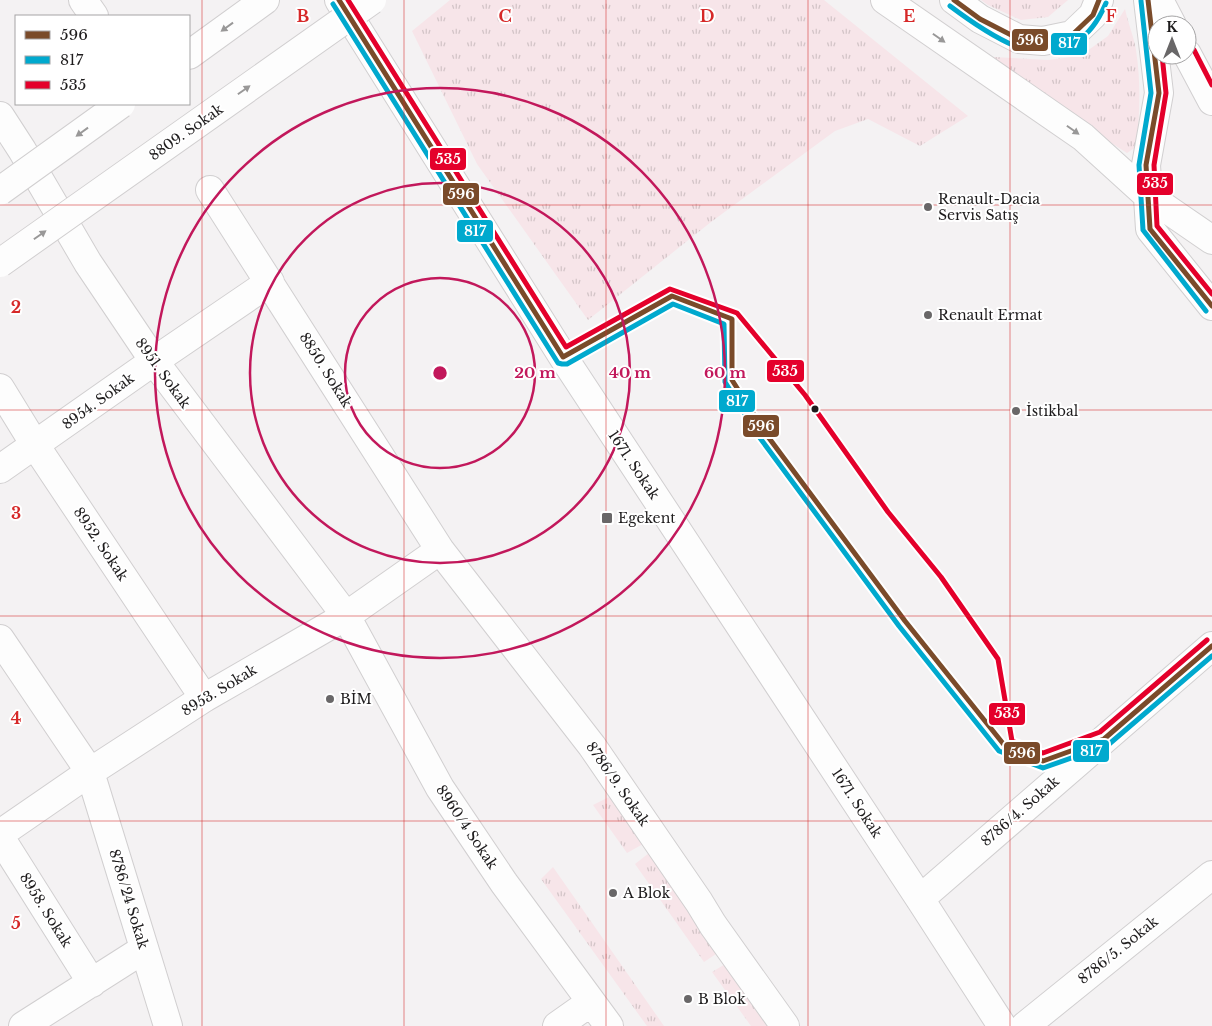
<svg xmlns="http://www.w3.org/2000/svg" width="1212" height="1026" viewBox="0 0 1212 1026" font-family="'Libre Baskerville',serif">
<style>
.grass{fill:url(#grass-tufts)}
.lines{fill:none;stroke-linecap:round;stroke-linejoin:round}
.minor-casing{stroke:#d1cfd0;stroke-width:30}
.highway-casing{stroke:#d1cfd0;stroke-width:30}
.minor{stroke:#fdfdfd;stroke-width:28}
.highway{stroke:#fdfdfd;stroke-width:28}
.minor-bridge-casing{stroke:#d1cfd0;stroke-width:30;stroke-linecap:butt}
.minor-bridge{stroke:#fdfdfd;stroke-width:28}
.bus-1-casing{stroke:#fff;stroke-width:9}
.bus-2-casing{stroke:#fff;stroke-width:9}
.bus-3-casing{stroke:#fff;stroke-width:9}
.bus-1{stroke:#7a4b2a;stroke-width:5}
.bus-2{stroke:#00a9ce;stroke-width:5}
.bus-3{stroke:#e4002b;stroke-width:5}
.oneway{fill:#999898}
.grid{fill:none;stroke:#d62828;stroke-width:1;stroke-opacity:0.55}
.ring{fill:none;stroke:#c2185b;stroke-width:2.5}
.poi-dot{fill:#696768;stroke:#fff;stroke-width:2}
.bus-dot{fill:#1e1c1d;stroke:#fff;stroke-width:2}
.labels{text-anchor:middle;stroke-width:4;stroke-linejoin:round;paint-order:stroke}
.street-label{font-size:14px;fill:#1e1c1d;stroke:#fff}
.poi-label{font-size:14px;fill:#1e1c1d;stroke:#fff;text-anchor:start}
.grid-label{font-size:16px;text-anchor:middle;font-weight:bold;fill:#d62828;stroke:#fff;stroke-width:4;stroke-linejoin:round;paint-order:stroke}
.centre{fill:#c2185b;stroke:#fff;stroke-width:2.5}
.ring-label{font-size:15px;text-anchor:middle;font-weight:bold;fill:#c2185b;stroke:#fff;stroke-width:4;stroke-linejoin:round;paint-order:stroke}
.line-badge{stroke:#fff;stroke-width:2}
.badge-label{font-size:14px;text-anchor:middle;font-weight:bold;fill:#fff}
</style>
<defs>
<pattern id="grass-tufts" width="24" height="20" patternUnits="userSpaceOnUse" patternTransform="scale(1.25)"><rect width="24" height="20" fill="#f7e5e9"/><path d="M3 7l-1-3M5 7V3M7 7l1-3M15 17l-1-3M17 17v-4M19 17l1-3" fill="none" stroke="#d3c4c7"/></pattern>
</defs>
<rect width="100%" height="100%" fill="#f4f2f3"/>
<!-- grass -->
<path class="grass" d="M 450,0 L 824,0 L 968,116 L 920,146 L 868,119 L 835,131 L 711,222 L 588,320 L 477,164 L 412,31 Z
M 981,0 L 1068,0 L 1048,17 L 1021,20 L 988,5 Z
M 1125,9 C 1128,23 1134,37 1136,50 C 1141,82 1140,115 1136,147 L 1127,153 L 1105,139 L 993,57 L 1048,60 L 1080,56 L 1108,36 Z
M 609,797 L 643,844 L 627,853 L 593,805 Z
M 649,853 L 719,952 L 704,962 L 635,864 Z
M 553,867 L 664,1026 L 647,1026 L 541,879 Z
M 727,963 L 772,1026 L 751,1026 L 712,972 Z"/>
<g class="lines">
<defs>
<path id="minor" d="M 83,0 L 94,16
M 339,0 L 563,357 L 920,899 L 1002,1026
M 189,55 L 265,0
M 0,116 L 22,150 L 88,263 L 154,361 L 346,616 L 440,788 L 504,883 L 609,1026
M 210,190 L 440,550 L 592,746 L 699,902 L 713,925 L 785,1026
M 0,388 L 35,445 L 204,698
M 0,469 L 154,361 L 270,282
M 0,639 L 90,772 L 168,1026
M 0,834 L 90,772 L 204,698 L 346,616 L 440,550
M 0,837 L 92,983
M 920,899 L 1212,646
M 23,1026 L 144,949
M 557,1026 L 591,1002
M 1025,1026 L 1212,875"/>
<path id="highway" d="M 885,0 L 1083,137 L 1148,196 L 1212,240
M 954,0 L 980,19 L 1019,39 L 1043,41 L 1072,35 L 1093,15 L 1099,0
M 1148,0 L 1159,93 L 1146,165 L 1150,229 L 1212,306
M 1159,0 L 1172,25
M 1187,54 L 1212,101"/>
</defs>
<!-- minor casing -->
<use href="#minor" class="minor-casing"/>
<!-- highway casing -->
<use href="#highway" class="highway-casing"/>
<!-- minor -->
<use href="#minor" class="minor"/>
<!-- highway -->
<use href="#highway" class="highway"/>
<defs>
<path id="minor-bridge" d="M 0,191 L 121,104
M 0,263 L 372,0"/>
</defs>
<!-- minor-bridge casing -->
<use href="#minor-bridge" class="minor-bridge-casing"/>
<!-- minor-bridge -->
<use href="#minor-bridge" class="minor-bridge"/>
<defs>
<path id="bus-1" d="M 339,0 L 563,357 L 672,296 L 732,319 L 732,380 L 766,434 L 905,621 L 1005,746 L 1043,761 L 1104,739 L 1212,646
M 954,0 L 980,19 L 1019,39 L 1043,41 L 1072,35 L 1093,15 L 1099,0
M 1148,0 L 1159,93 L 1146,165 L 1150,229 L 1212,306"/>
<path id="bus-2" d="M 1141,1 L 1151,93 L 1139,165 L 1143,230 L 1206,311
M 333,4 L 558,363 L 562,364 L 567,364 L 673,304 L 724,324 L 725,382 L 760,438 L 899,626 L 999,751 L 1043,768 L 1108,745 L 1212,656
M 950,6 C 970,21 991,36 1015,46 C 1028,50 1064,48 1076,41 C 1090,34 1100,17 1106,3"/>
<path id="bus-3" d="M 348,0 L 566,347 L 670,289 L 737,313 L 805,395 L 888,512 L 941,577 L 998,659 L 1012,741 L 1043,753 L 1100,732 L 1207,640
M 1194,50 L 1212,85
M 1162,55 L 1166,93 L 1154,165 L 1157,226 L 1212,294"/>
</defs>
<!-- bus-1 casing -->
<use href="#bus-1" class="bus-1-casing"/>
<!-- bus-2 casing -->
<use href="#bus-2" class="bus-2-casing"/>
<!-- bus-3 casing -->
<use href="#bus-3" class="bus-3-casing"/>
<!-- bus-1 -->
<use href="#bus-1" class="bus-1"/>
<!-- bus-2 -->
<use href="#bus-2" class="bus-2"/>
<!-- bus-3 -->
<use href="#bus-3" class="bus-3"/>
</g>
<!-- one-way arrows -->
<defs><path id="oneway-solid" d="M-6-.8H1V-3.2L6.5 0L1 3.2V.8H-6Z" transform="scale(1.25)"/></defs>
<g class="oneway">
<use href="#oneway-solid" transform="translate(227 27) rotate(144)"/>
<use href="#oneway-solid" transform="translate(939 38) rotate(35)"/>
<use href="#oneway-solid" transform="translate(244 90) rotate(-35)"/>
<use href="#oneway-solid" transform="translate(1073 130) rotate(35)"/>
<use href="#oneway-solid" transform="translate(82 132) rotate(144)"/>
<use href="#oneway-solid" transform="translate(40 235) rotate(-35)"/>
</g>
<!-- grid -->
<path class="grid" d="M 202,0 L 202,1026M 404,0 L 404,1026M 606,0 L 606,1026M 808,0 L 808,1026M 1010,0 L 1010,1026M 0,205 L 1212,205M 0,410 L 1212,410M 0,616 L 1212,616M 0,821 L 1212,821"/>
<!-- distance rings -->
<g class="ring">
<circle cx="440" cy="373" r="95"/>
<circle cx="440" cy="373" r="190"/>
<circle cx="440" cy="373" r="285"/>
</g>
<!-- markers -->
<g class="poi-dot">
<circle cx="928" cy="207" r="5"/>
<circle cx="928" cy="315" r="5"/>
<circle cx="1016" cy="411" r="5"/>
<rect x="601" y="512" width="12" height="12" rx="2.5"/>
<circle cx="330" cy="699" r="5"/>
<circle cx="613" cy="893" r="5"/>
<circle cx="688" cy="999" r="5"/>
</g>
<circle class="bus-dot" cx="815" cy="409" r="4.5"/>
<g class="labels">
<!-- street labels -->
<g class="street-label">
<text transform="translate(186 132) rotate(-35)" y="5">8809. Sokak</text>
<text transform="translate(326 370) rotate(58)" y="5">8850. Sokak</text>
<text transform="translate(163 373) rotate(54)" y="5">8951. Sokak</text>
<text transform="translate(98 401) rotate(-36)" y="5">8954. Sokak</text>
<text transform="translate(634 465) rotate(56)" y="5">1671. Sokak</text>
<text transform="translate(101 544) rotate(56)" y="5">8952. Sokak</text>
<text transform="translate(219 690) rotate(-31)" y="5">8953. Sokak</text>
<text transform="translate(618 784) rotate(55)" y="5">8786/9. Sokak</text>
<text transform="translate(857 803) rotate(57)" y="5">1671. Sokak</text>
<text transform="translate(1020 811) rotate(-41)" y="5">8786/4. Sokak</text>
<text transform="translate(467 827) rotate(56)" y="5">8960/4 Sokak</text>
<text transform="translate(129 899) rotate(73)" y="5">8786/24 Sokak</text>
<text transform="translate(46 910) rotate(58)" y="5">8958. Sokak</text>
<text transform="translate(1118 950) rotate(-39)" y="5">8786/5. Sokak</text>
</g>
<!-- poi labels -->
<g class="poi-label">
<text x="938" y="204">Renault-Dacia<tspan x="938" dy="16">Servis Satış</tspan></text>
<text x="938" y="320">Renault Ermat</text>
<text x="1026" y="416">İstikbal</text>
<text x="618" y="523">Egekent</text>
<text x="340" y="704">BİM</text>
<text x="623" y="898">A Blok</text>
<text x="698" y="1004">B Blok</text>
</g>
</g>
<g class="grid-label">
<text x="303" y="22">B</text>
<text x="505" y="22">C</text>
<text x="707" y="22">D</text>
<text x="909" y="22">E</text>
<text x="1111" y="22">F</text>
<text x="16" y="313">2</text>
<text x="16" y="519">3</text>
<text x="16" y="724">4</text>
<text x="16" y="929">5</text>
</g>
<circle cx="440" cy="373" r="8" class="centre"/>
<g class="ring-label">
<text x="535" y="378">20 m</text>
<text x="630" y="378">40 m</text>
<text x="725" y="378">60 m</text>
</g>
<g class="line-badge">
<rect x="1011" y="28" width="38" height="24" rx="5" fill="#7a4b2a"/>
<rect x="1050" y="32" width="38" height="24" rx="5" fill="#00a9ce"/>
<rect x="429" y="147" width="38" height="24" rx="5" fill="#e4002b"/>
<rect x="1136" y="172" width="38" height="24" rx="5" fill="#e4002b"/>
<rect x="442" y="182" width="38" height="24" rx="5" fill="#7a4b2a"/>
<rect x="456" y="219" width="38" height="24" rx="5" fill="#00a9ce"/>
<rect x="766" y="359" width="39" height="24" rx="5" fill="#e4002b"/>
<rect x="718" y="389" width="38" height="24" rx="5" fill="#00a9ce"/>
<rect x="742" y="414" width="38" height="24" rx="5" fill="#7a4b2a"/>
<rect x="988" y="702" width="38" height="24" rx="5" fill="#e4002b"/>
<rect x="1072" y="739" width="38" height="24" rx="5" fill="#00a9ce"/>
<rect x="1003" y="741" width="38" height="24" rx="5" fill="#7a4b2a"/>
</g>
<g class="badge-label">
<text x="1030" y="45">596</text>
<text x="1069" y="48">817</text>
<text x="448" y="164">535</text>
<text x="1155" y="188">535</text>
<text x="461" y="199">596</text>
<text x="475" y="236">817</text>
<text x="785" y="376">535</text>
<text x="737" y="406">817</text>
<text x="761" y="431">596</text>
<text x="1007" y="718">535</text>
<text x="1091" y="756">817</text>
<text x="1022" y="758">596</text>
</g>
<!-- legend -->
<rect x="15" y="15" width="175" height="90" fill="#ffffff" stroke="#a5a4a5"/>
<rect x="25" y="31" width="25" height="8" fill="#7a4b2a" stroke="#a5a4a5"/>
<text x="60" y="40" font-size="15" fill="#1e1c1d">596</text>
<rect x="25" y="56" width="25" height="8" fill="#00a9ce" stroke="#a5a4a5"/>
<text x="60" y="65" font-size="15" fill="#1e1c1d">817</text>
<rect x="25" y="81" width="25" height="8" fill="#e4002b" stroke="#a5a4a5"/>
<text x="60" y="90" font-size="15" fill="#1e1c1d">535</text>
<!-- north arrow -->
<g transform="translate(1172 40)"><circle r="24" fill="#ffffff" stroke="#a5a4a5"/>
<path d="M0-4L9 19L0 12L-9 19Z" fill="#696768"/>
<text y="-8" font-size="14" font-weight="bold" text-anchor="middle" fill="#1e1c1d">K</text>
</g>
</svg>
